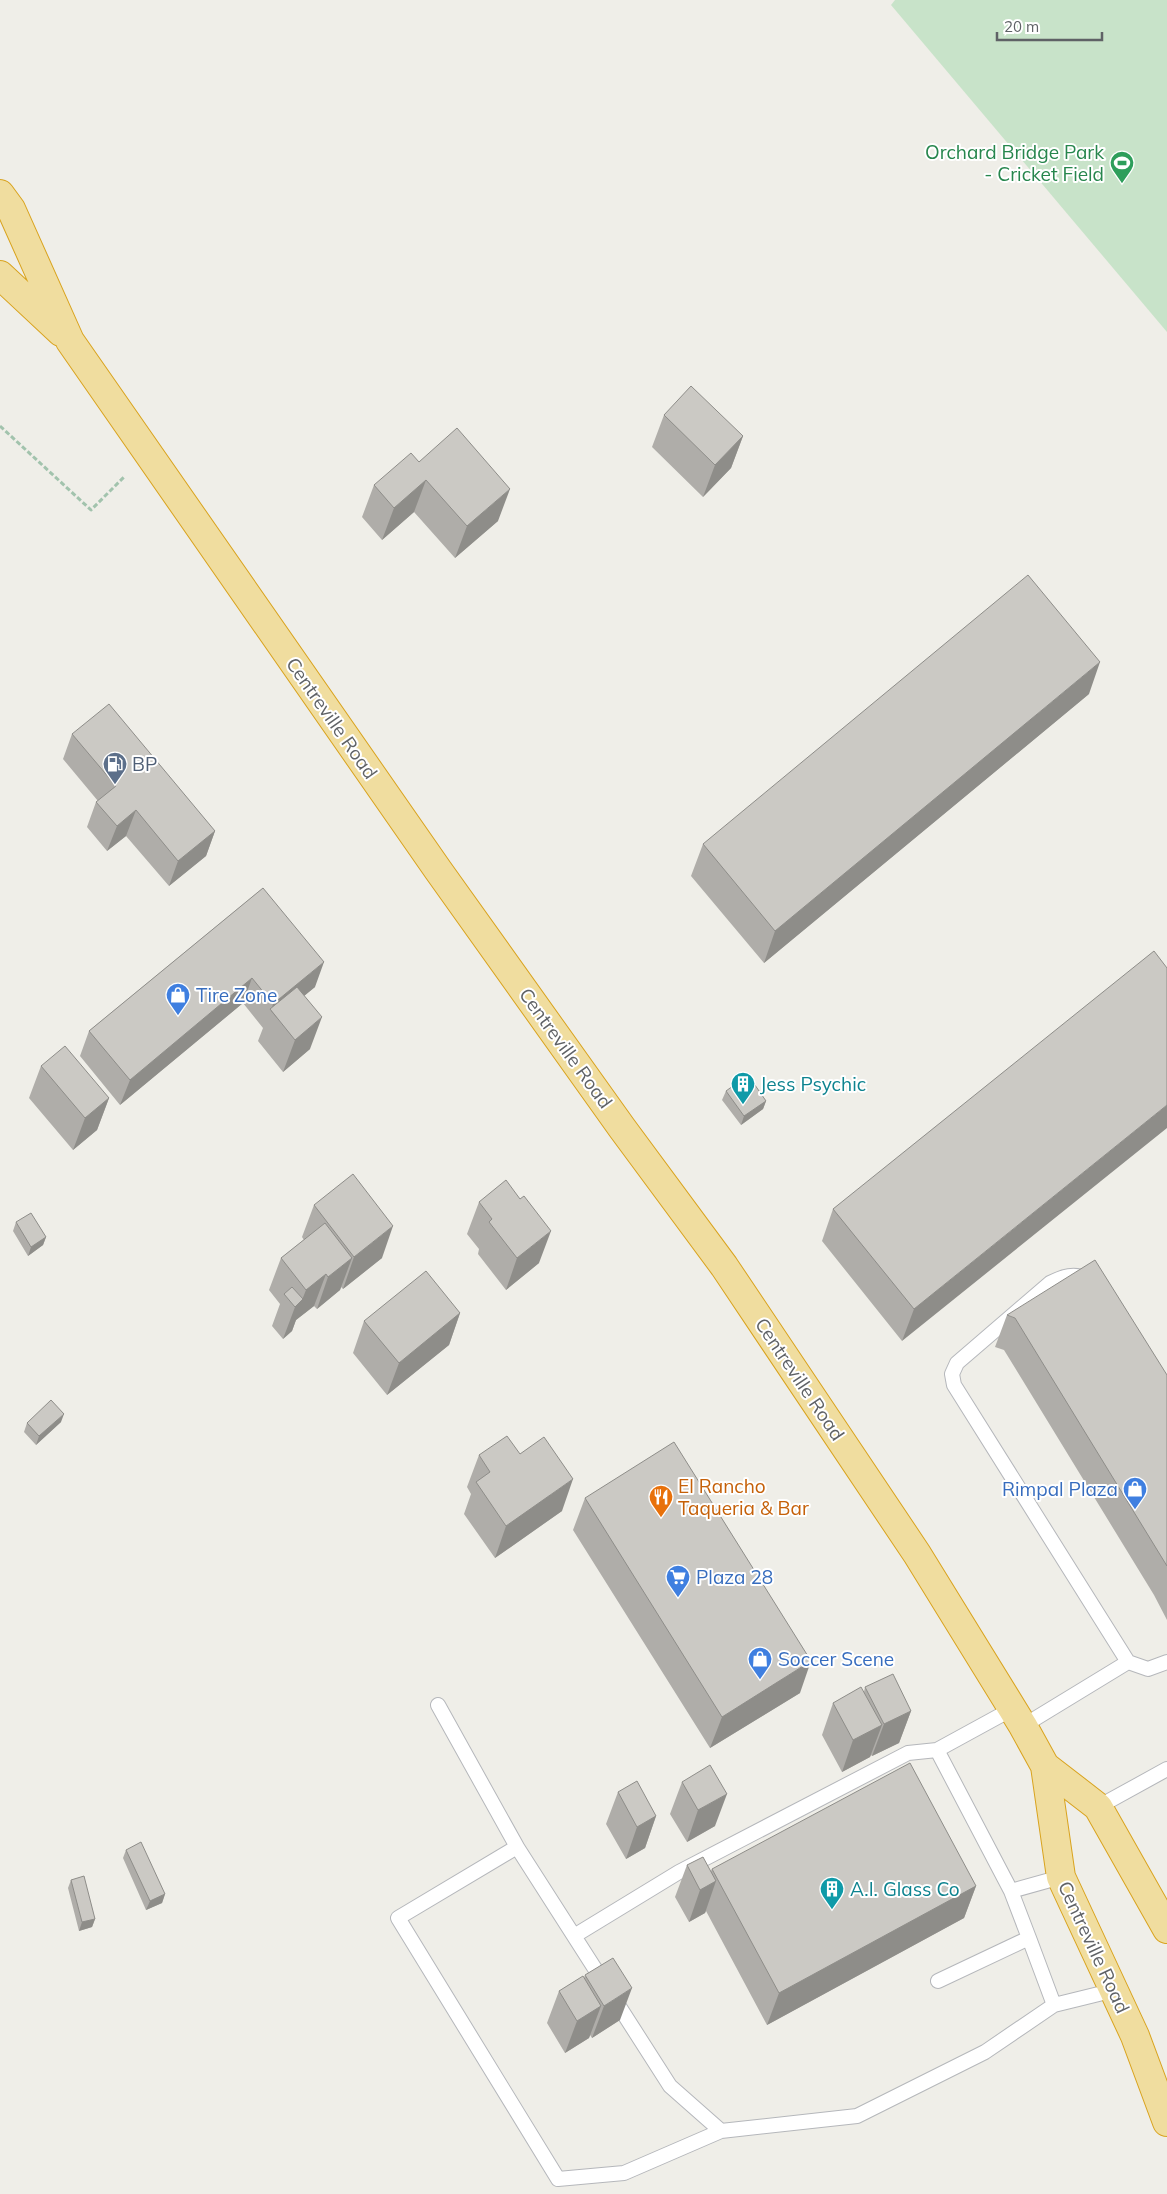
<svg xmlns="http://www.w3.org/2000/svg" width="1167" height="2194" viewBox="0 0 1167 2194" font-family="Mulish,sans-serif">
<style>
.green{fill:#c8e3c9}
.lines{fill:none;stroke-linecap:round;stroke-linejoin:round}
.lane-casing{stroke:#b5b7bb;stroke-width:16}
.highway-casing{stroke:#d9a31e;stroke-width:30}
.path{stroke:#a2c3ad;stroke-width:3;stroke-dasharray:5 2.5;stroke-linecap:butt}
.lane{stroke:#fff;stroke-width:14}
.highway{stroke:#f0dd9f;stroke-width:28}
.wall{fill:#afada9}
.shaded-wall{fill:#8e8d89}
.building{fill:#cbc9c4;stroke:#8e8d89}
.labels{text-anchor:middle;stroke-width:4;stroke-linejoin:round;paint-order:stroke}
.leisure-label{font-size:19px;fill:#27864d;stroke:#fff;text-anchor:end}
.street-label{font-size:19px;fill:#5f6266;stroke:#fff}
.service-label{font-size:19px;fill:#4e5e75;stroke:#fff;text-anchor:start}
.shop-label{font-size:19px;fill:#366cbe;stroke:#fff;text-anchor:start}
.culture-label{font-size:19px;fill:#0d838f;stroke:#fff;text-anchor:start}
.food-label{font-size:19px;fill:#c56008;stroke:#fff;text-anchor:start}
</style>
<rect width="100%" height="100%" fill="#efeee8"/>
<!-- green -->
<path class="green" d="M 895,0 L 1167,0 L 1167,332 L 891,5 Z"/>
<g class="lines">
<defs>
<path id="lane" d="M 1088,1280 C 1075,1272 1062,1277 1050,1283 L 957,1363 L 952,1374 L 954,1385 L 1128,1662 L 1148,1669 L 1167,1662
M 438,1705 L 517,1847 L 670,2086 L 721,2131 L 857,2116 L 985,2052 L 1054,2005
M 1012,1709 L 937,1750 L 1011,1891 L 1029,1938
M 1023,1726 L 1128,1662
M 1098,1807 L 1167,1769
M 517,1847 L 398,1918 L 558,2179 L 624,2173 L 721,2131
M 1011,1891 L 1061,1877
M 574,1936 L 679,1872 L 908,1753 L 937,1750
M 938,1981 L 1029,1938 L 1054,2005 L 1115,1990"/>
<path id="highway" d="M 0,194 L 11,209 L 70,341 L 438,870 L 622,1128 L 724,1266 L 917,1554 L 1023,1726 L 1045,1766 L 1061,1877 L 1135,2036 L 1167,2122
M 0,275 L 61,332
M 1045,1766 L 1098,1807 L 1167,1929"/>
</defs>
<!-- lane casing -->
<use href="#lane" class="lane-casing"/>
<!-- highway casing -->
<use href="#highway" class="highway-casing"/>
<!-- path -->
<path class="path" d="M 0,426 L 91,510 L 125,476"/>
<!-- lane -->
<use href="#lane" class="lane"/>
<!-- highway -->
<use href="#highway" class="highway"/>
</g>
<!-- wall -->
<path class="wall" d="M 664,415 L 743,436 L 731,468 L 703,497 L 652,447 Z
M 419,462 L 498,521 L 455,558 L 414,512 L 382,540 L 362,517 L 374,485 Z
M 1089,694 L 764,963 L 691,876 L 703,844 Z
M 72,734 L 215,831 L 206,856 L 169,886 L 126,836 L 107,851 L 87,827 L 96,802 L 98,801 L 63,759 Z
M 263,888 L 315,987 L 304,996 L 310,1049 L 283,1072 L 258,1041 L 263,1028 L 243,1003 L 120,1105 L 80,1056 L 89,1031 Z
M 1167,968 L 902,1341 L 822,1241 L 833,1209 Z
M 41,1066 L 109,1098 L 97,1130 L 73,1150 L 29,1098 Z
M 726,1091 L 766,1101 L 763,1109 L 741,1125 L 722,1100 Z
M 479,1202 L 539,1263 L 506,1290 L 478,1254 L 479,1249 L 467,1234 Z
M 314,1205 L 382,1258 L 343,1289 L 341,1287 L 340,1290 L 317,1309 L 314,1306 L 296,1320 L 292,1331 L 283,1339 L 272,1326 L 280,1304 L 269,1290 L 281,1258 L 304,1240 L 302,1237 Z
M 16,1222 L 46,1237 L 43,1245 L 28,1256 L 13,1231 Z
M 460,1313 L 449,1345 L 387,1395 L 353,1353 L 364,1321 Z
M 1007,1315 L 1167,1375 L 1167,1620 L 1154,1595 L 1004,1350 L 995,1347 Z
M 61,1422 L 36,1445 L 24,1432 L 27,1423 Z
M 520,1454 L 562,1511 L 495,1558 L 464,1514 L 471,1494 L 467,1487 L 479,1455 Z
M 585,1498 L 800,1693 L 710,1748 L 573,1530 Z
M 865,1687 L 911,1711 L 899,1743 L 872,1756 L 871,1755 L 870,1757 L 842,1772 L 822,1735 L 833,1703 L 864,1692 Z
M 682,1782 L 715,1826 L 687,1842 L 670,1814 Z
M 618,1792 L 656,1816 L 645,1848 L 626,1859 L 606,1824 Z
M 126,1850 L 165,1894 L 162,1903 L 146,1910 L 123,1858 Z
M 687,1865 L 711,1871 L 712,1869 L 976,1886 L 964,1918 L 767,2025 L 706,1911 L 705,1913 L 689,1922 L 675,1897 Z
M 71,1880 L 95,1919 L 92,1927 L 79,1931 L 68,1888 Z
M 585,1975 L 620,2020 L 592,2038 L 590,2035 L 589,2038 L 565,2053 L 547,2023 L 559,1991 L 584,1978 Z"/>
<!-- shaded-wall -->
<path class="shaded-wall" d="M 743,436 L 731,468 L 703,497 L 715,465 Z
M 426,480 L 414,512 L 382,540 L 394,508 Z
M 510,489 L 498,521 L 455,558 L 467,526 Z
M 1100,662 L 1089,694 L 764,963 L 775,931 Z
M 136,810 L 126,836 L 107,851 L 117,826 Z
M 215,831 L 206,856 L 169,886 L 178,861 Z
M 324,962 L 315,987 L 277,1018 L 271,1011 L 273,1004 Z
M 252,978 L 243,1003 L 120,1105 L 130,1080 Z
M 322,1017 L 310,1049 L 283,1072 L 295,1040 Z
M 109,1098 L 97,1130 L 73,1150 L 85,1118 Z
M 766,1101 L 763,1109 L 741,1125 L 744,1116 Z
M 1167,1105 L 1167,1128 L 902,1341 L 914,1309 Z
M 393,1226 L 382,1258 L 343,1289 L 354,1257 Z
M 551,1231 L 539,1263 L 506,1290 L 517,1258 Z
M 46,1237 L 43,1245 L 28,1256 L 31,1247 Z
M 352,1258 L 340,1290 L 317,1309 L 328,1277 Z
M 326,1274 L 314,1306 L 296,1320 L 292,1331 L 283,1339 L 295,1307 L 302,1300 L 306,1290 Z
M 460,1313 L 449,1345 L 387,1395 L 399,1363 Z
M 64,1414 L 61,1422 L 36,1445 L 39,1436 Z
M 573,1479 L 562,1511 L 495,1558 L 506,1526 Z
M 811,1661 L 800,1693 L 710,1748 L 722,1717 Z
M 911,1711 L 899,1743 L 872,1756 L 884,1724 Z
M 882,1725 L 870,1757 L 842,1772 L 853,1740 Z
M 727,1794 L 715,1826 L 687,1842 L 698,1810 Z
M 656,1816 L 645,1848 L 626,1859 L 637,1827 Z
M 716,1881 L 705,1913 L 689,1922 L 700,1890 Z
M 976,1886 L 964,1918 L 767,2025 L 779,1993 Z
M 165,1894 L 162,1903 L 146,1910 L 150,1901 Z
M 95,1919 L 92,1927 L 79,1931 L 82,1922 Z
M 632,1988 L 620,2020 L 592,2038 L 604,2006 Z
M 601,2006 L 589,2038 L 565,2053 L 577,2021 Z"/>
<!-- building -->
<path class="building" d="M 691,386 L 743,436 L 715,465 L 664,415 Z
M 457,428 L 510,489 L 467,526 L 426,480 L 394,508 L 374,485 L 411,453 L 419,462 Z
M 1028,575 L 1100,662 L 775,931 L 703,844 Z
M 109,704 L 215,831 L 178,861 L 136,810 L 117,826 L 96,802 L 116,786 L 72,734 Z
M 263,888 L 324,962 L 273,1004 L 252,978 L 130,1080 L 89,1031 Z
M 1154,951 L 1167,968 L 1167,1105 L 914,1309 L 833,1209 Z
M 297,987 L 322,1017 L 295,1040 L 270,1009 Z
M 65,1046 L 109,1098 L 85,1118 L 41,1066 Z
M 748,1075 L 766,1101 L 744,1116 L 726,1091 Z
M 353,1174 L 393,1226 L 354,1257 L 314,1205 Z
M 506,1180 L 520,1199 L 524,1196 L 551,1231 L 517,1258 L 489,1222 L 492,1219 L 479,1202 Z
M 31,1213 L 46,1237 L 31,1247 L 16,1222 Z
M 325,1223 L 352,1258 L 328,1277 L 326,1274 L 306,1290 L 281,1258 Z
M 1095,1260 L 1167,1375 L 1167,1566 L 1015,1318 L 1007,1315 Z
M 426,1271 L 460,1313 L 399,1363 L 364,1321 Z
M 292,1287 L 303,1299 L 295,1307 L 284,1294 Z
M 51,1400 L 64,1414 L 39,1436 L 27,1423 Z
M 507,1436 L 520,1454 L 544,1437 L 573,1479 L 506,1526 L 476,1482 L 490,1472 L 479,1455 Z
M 674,1442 L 811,1661 L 722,1717 L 585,1498 Z
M 893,1674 L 911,1711 L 884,1724 L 865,1687 Z
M 861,1687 L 882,1725 L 853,1740 L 833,1703 Z
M 910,1763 L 976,1886 L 779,1993 L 712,1869 Z
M 710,1765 L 727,1794 L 698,1810 L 682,1782 Z
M 637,1781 L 656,1816 L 637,1827 L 618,1792 Z
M 141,1842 L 165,1894 L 150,1901 L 126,1850 Z
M 703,1857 L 716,1881 L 700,1890 L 687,1865 Z
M 84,1876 L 95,1919 L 82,1922 L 71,1880 Z
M 613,1958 L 632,1988 L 604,2006 L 585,1975 Z
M 583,1976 L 601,2006 L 577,2021 L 559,1991 Z"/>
<!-- icons -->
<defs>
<symbol id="stadium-pin" viewBox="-11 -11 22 30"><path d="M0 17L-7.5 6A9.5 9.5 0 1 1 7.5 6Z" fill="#2e9e5b" stroke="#fff"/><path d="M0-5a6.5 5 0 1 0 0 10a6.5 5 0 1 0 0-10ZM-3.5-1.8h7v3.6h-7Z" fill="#fff"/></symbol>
<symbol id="fuel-pin" viewBox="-11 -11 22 30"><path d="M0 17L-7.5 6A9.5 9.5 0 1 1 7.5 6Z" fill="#5c6f8a" stroke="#fff"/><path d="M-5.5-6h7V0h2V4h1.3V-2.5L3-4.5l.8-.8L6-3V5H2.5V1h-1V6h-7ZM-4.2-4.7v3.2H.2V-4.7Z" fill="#fff"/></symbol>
<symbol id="shop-pin" viewBox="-11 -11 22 30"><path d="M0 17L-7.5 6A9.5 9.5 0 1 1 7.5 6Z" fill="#3f7fe0" stroke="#fff"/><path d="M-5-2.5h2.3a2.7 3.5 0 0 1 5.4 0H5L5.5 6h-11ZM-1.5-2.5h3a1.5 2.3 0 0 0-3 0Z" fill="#fff"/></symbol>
<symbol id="building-pin" viewBox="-11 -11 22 30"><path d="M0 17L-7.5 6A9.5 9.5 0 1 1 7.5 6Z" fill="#0f9aa8" stroke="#fff"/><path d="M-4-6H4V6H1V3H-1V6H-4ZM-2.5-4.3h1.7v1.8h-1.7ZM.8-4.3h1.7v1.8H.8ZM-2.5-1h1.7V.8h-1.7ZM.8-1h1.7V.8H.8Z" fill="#fff"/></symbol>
<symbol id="restaurant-pin" viewBox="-11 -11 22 30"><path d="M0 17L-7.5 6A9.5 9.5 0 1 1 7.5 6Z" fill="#e8710a" stroke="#fff"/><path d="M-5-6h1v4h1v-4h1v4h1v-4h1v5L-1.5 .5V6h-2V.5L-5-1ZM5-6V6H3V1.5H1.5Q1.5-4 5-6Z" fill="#fff"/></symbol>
<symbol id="supermarket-pin" viewBox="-11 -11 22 30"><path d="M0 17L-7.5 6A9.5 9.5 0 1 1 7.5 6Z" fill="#3f7fe0" stroke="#fff"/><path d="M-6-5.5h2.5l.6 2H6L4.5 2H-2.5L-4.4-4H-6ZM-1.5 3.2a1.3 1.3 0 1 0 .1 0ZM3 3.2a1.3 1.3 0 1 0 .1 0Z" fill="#fff"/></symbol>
</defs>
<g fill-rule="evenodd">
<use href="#stadium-pin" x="1108" y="149" width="28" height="38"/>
<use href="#fuel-pin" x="101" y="750" width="28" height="38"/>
<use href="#shop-pin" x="164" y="981" width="28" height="38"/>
<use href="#building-pin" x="729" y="1070" width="28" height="38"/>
<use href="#shop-pin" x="1121" y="1475" width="28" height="38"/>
<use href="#restaurant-pin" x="647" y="1483" width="28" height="38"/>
<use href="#supermarket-pin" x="664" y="1563" width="28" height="38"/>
<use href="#shop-pin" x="746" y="1645" width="28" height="38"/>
<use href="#building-pin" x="818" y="1875" width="28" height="38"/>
</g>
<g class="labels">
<!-- leisure labels -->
<g class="leisure-label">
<text x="1104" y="159">Orchard Bridge Park<tspan x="1104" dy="22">- Cricket Field</tspan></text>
</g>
<!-- street labels -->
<g class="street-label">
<text transform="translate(332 718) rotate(55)" y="7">Centreville Road</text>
<text transform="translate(566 1048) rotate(54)" y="7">Centreville Road</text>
<text transform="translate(800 1379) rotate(56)" y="7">Centreville Road</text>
<text transform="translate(1094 1947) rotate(65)" y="7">Centreville Road</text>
</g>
<!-- service labels -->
<g class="service-label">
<text x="132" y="771">BP</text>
</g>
<!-- shop labels -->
<g class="shop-label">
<text x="196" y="1002">Tire Zone</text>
<text x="1118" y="1496" text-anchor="end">Rimpal Plaza</text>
<text x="696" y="1584">Plaza 28</text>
<text x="778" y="1666">Soccer Scene</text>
</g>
<!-- culture labels -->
<g class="culture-label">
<text x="760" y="1091">Jess Psychic</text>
<text x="850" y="1896">A.I. Glass Co</text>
</g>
<!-- food labels -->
<g class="food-label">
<text x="678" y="1493">El Rancho<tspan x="678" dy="22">Taqueria &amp; Bar</tspan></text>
</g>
</g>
<!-- scale -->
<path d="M997 32v8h105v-8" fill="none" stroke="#5f6266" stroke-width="2.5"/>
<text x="1004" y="32" font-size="15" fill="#5f6266" stroke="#ffffff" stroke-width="4" paint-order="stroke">20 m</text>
</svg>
